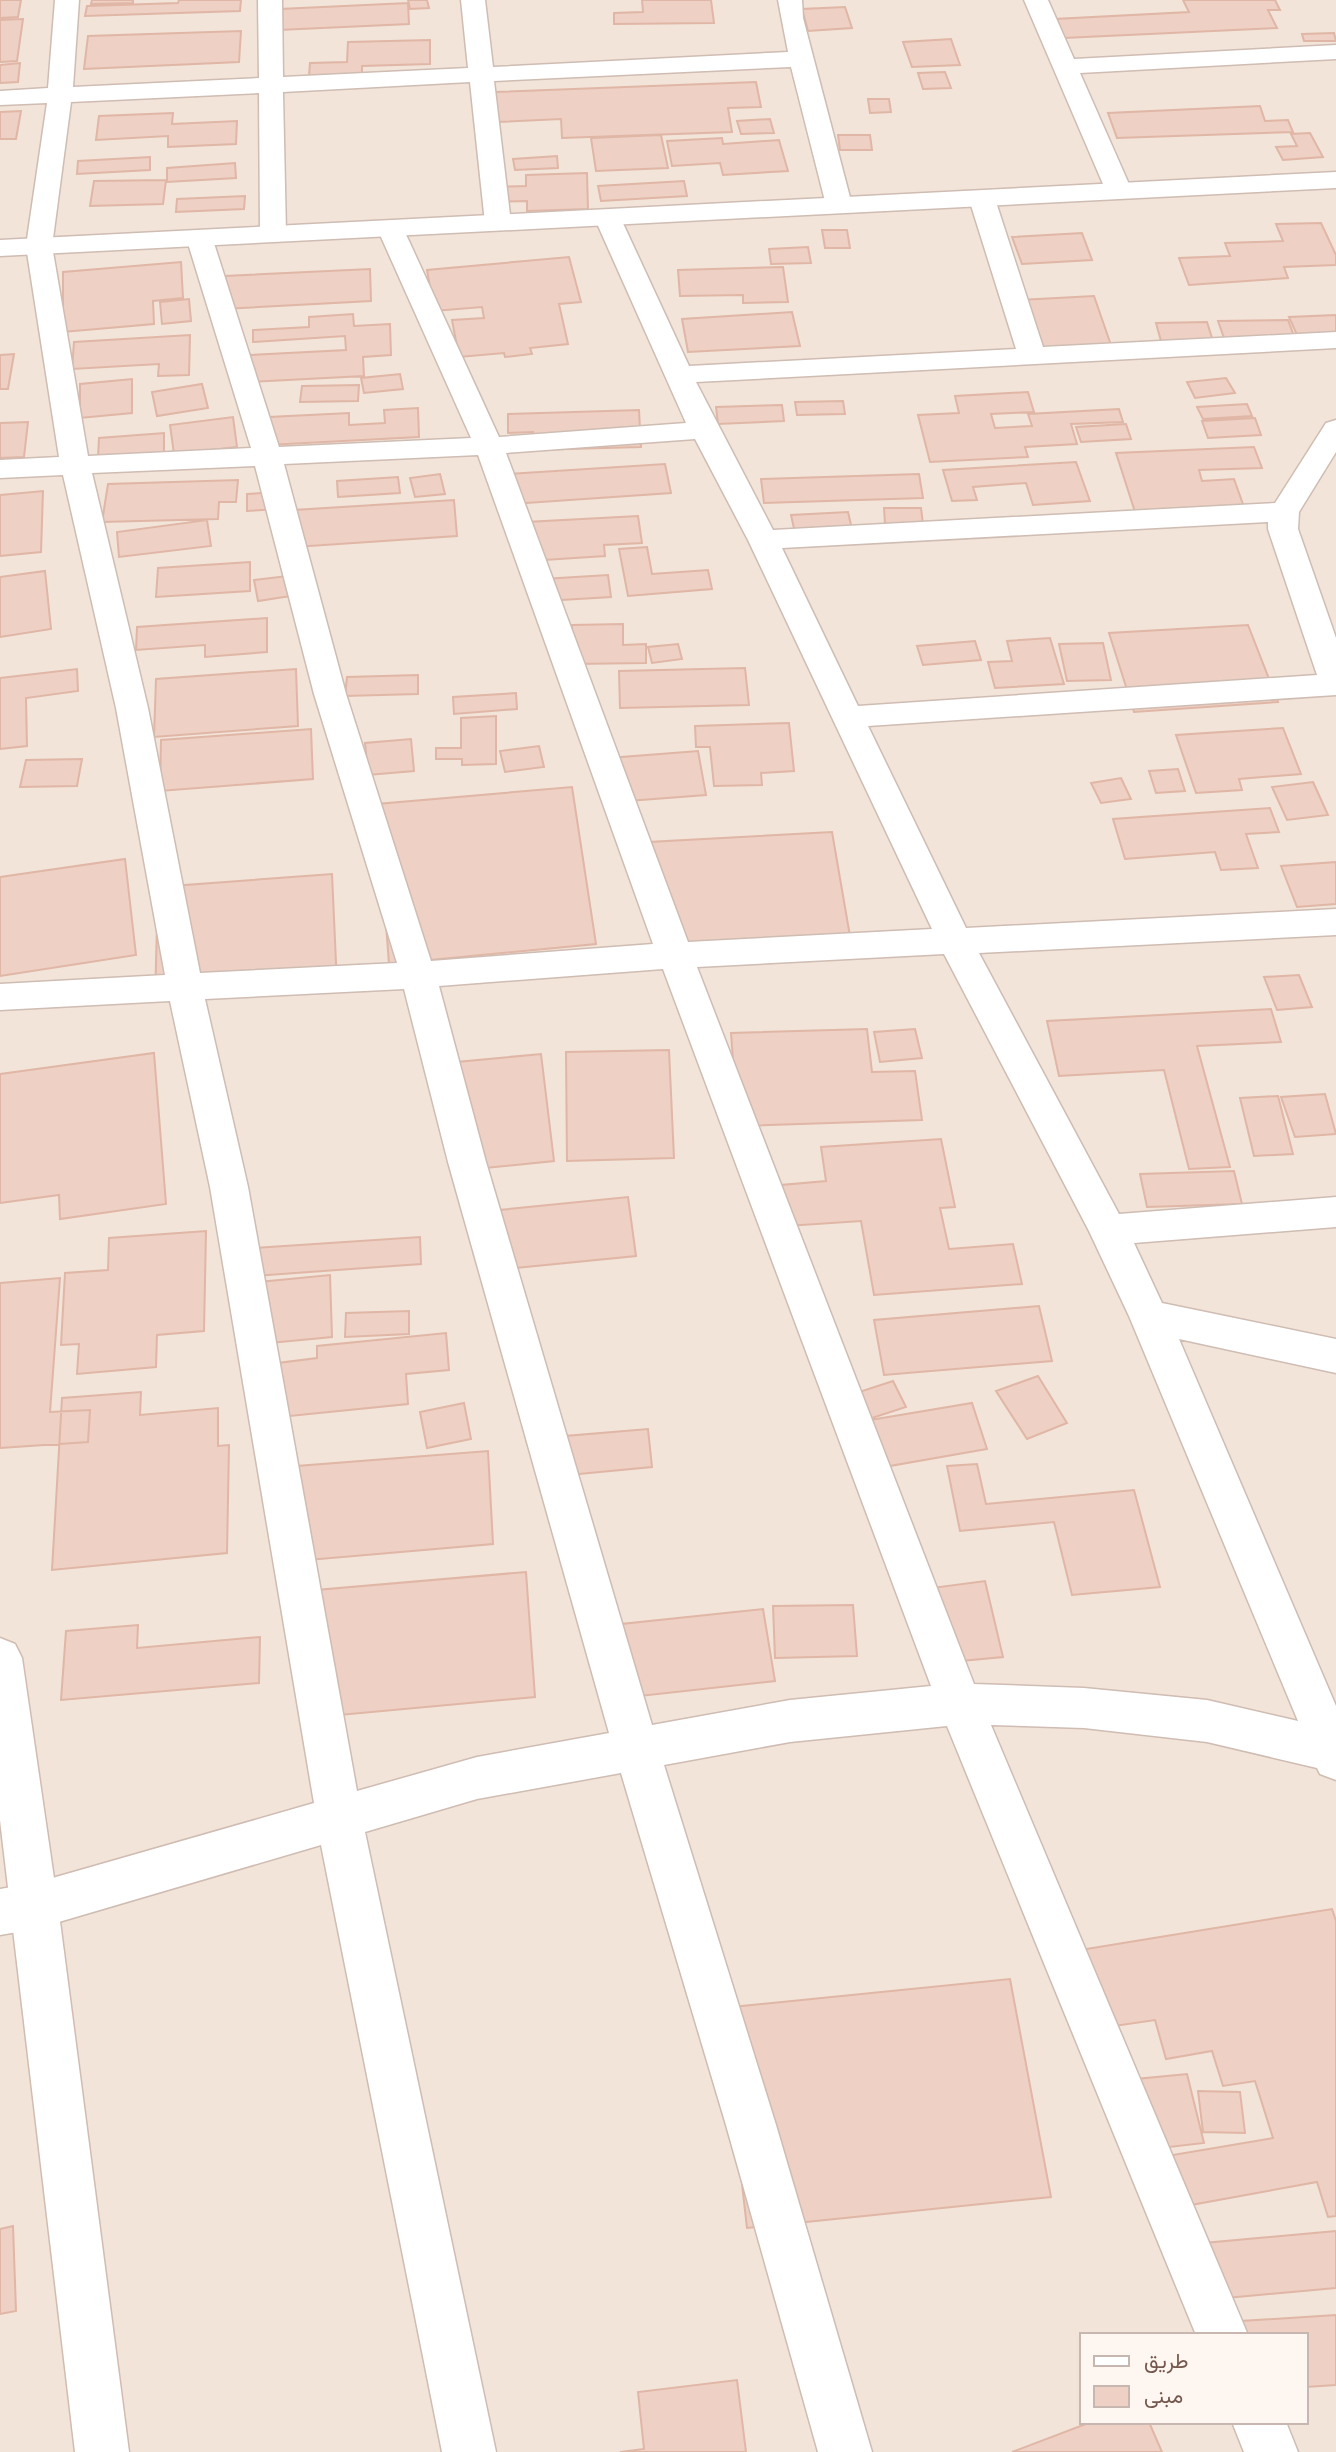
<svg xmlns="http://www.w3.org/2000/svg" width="1336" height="2452" viewBox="0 0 1336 2452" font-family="Barlow,Vazirmatn,sans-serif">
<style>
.residential{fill:#f2e4d9;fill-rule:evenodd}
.building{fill:#eed0c4;stroke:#e0b6a6;stroke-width:2}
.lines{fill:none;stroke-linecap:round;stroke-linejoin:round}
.minor-casing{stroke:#cfbcb3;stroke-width:3}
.tertiary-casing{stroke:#cfbcb3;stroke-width:3}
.secondary-casing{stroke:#d1bcb1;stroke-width:3}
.minor{fill:#fff;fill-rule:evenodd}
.tertiary{fill:#fff;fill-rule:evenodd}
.secondary{fill:#fff;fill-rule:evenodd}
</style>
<rect width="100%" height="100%" fill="#fbf3eb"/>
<!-- residential -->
<path class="residential" d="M 0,0 L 1336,0 L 1336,2452 L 0,2452 ZM 1082,2335 L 1306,2335 L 1306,2422 L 1082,2422 Z"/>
<!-- building -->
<path class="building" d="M 0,0 L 21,0 L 18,17 L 0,18 Z
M 92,0 L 133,0 L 133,3 L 91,4 Z
M 179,0 L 241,0 L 240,11 L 85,16 L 87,6 L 178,3 Z
M 408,0 L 427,0 L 429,8 L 410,9 Z
M 642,0 L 711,0 L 714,23 L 614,24 L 614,13 L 643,12 Z
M 1183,0 L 1275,0 L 1280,10 L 1268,10 L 1277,28 L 1064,38 L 1055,19 L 1189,12 Z
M 408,3 L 409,24 L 279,30 L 280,9 Z
M 845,7 L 852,28 L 808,31 L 802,9 Z
M 23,19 L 17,61 L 0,62 L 0,20 Z
M 241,31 L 239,62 L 84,69 L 88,36 Z
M 1334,33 L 1336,41 L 1304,41 L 1302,34 Z
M 951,39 L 960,65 L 912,67 L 903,42 Z
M 430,40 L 430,64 L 362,66 L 362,75 L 309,76 L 310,63 L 347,62 L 348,42 Z
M 20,63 L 18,82 L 0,83 L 0,65 Z
M 945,72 L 951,88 L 923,89 L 918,73 Z
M 756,82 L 761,107 L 728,108 L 732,132 L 562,138 L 561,119 L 497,122 L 495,92 Z
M 868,99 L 889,99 L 891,112 L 870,113 Z
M 1260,106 L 1265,121 L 1288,120 L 1293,132 L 1117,138 L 1108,113 Z
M 21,111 L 16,139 L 0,139 L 0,112 Z
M 173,113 L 172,124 L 237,121 L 236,144 L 168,147 L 168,136 L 96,140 L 99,116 Z
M 770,119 L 774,133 L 741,134 L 737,121 Z
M 1310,133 L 1323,157 L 1283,160 L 1276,147 L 1297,146 L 1291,134 Z
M 661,135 L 668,168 L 596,171 L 591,138 Z
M 838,135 L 870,135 L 872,150 L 840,150 Z
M 722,138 L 723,144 L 779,140 L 788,171 L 723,175 L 720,163 L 672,166 L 667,141 Z
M 557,156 L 558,168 L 515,170 L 513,159 Z
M 150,157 L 150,170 L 77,174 L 78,161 Z
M 235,163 L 236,178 L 167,182 L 167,168 Z
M 587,173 L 588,209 L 527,211 L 527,201 L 486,202 L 487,187 L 526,186 L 526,175 Z
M 166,180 L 163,204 L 90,206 L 94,181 Z
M 684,181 L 687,196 L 601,201 L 598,186 Z
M 245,196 L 244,209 L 176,212 L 177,199 Z
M 1321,223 L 1336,255 L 1336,265 L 1284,267 L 1288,278 L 1189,285 L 1179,258 L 1230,256 L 1225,243 L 1283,241 L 1276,224 Z
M 822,230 L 847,230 L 850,248 L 825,248 Z
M 1082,233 L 1092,260 L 1022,264 L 1012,237 Z
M 808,247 L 811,263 L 771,264 L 769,249 Z
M 569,257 L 581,302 L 559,304 L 568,344 L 530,348 L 532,354 L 505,357 L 504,353 L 459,357 L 452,320 L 484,318 L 482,307 L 434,311 L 427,270 Z
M 181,262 L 183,298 L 153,301 L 154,324 L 63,332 L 63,272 Z
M 783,267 L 788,302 L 743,303 L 743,295 L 680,296 L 678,270 Z
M 370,269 L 371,301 L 224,309 L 225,276 Z
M 1094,296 L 1112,348 L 1037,352 L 1020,300 Z
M 189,299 L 191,321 L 162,324 L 160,302 Z
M 792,312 L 800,346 L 688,352 L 682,319 Z
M 353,314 L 354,326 L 390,324 L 391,355 L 363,357 L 364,376 L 250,382 L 250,355 L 346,350 L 345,336 L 253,342 L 253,330 L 309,327 L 309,317 Z
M 1336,315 L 1336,333 L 1297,335 L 1289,317 Z
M 1288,320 L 1294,336 L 1224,338 L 1218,321 Z
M 1207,322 L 1213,341 L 1161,341 L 1156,323 Z
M 190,335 L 189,375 L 158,376 L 159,364 L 72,369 L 74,342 Z
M 14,354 L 8,389 L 0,389 L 0,355 Z
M 400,374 L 403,389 L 364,393 L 361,378 Z
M 1226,378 L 1235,393 L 1195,398 L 1187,382 Z
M 132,379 L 132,413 L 80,418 L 80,384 Z
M 202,384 L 208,408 L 157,416 L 152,392 Z
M 359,385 L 358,401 L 300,402 L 302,386 Z
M 1028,392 L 1034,412 L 991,414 L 995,428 L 1032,426 L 1028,414 L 1119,409 L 1123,422 L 1071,424 L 1077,444 L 1025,447 L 1028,457 L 930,462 L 918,415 L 959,413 L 955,396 Z
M 843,401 L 845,414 L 797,415 L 795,402 Z
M 1247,404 L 1252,416 L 1203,419 L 1197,407 Z
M 782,405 L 784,421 L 718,424 L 716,407 Z
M 418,408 L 419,437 L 268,445 L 269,417 L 349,413 L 349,425 L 385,423 L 384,410 Z
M 639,410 L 641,447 L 533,450 L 533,432 L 508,433 L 508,414 Z
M 233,417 L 237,447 L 174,454 L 170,425 Z
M 1255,418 L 1261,435 L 1208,438 L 1202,421 Z
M 28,422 L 24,457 L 0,458 L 0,423 Z
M 1126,424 L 1131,439 L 1081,442 L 1076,427 Z
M 164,433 L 164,453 L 98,458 L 99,438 Z
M 1254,447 L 1262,468 L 1199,470 L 1202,481 L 1234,479 L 1244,507 L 1135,512 L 1116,453 Z
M 1076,462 L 1090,501 L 1033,505 L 1026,483 L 973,487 L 977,500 L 952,501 L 943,470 Z
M 665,464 L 671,493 L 512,504 L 508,474 Z
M 440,474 L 445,494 L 415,497 L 410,478 Z
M 919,474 L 923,498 L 764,503 L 761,479 Z
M 398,477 L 400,493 L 338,497 L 337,481 Z
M 238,480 L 236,502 L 219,502 L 218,519 L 102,522 L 108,484 Z
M 43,491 L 41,552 L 0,556 L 0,495 Z
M 279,492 L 279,509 L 247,511 L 247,494 Z
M 454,500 L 457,536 L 295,547 L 294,510 Z
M 884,508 L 921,508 L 923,524 L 885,524 Z
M 848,512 L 852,529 L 795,533 L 791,515 Z
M 638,516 L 642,543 L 604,545 L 605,556 L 529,561 L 526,522 Z
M 207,520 L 211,546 L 119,557 L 117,532 Z
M 647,547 L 652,574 L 708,570 L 712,589 L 628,596 L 619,549 Z
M 250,562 L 250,591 L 156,597 L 158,568 Z
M 45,571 L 51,629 L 0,637 L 0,577 Z
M 608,575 L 611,597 L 545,601 L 543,579 Z
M 287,576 L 291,596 L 258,601 L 254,580 Z
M 267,618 L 267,652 L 205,657 L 205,645 L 136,650 L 137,627 Z
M 623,624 L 623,645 L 646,644 L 646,663 L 572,664 L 572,625 Z
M 1248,625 L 1278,702 L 1134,712 L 1109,633 Z
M 1050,638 L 1064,684 L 995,688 L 988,662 L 1012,661 L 1007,641 Z
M 975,641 L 981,660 L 923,665 L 917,646 Z
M 1103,643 L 1111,680 L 1067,681 L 1059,644 Z
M 678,644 L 682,659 L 652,663 L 648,647 Z
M 745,668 L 749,705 L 620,708 L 619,671 Z
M 77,669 L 78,691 L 26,698 L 27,746 L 0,749 L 0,678 Z
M 296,669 L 298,726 L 154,737 L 156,679 Z
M 418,675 L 418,694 L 345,696 L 347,677 Z
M 516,693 L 517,709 L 454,714 L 453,697 Z
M 496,716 L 496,764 L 462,765 L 462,759 L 436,759 L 436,748 L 461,748 L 461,718 Z
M 789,723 L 794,771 L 761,773 L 762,785 L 714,786 L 710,747 L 696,747 L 695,726 Z
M 1283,728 L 1301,774 L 1239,779 L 1242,790 L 1196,793 L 1176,735 Z
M 311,729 L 313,779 L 160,791 L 161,740 Z
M 411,739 L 414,771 L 368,775 L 365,743 Z
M 539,746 L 544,767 L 505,772 L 500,751 Z
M 698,751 L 706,795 L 615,802 L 609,758 Z
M 82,759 L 77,786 L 20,787 L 26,760 Z
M 1178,769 L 1185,791 L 1156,793 L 1149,771 Z
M 1121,778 L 1131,799 L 1101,803 L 1091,783 Z
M 1313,782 L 1328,815 L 1287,820 L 1272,787 Z
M 572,787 L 596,944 L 389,964 L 377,804 Z
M 1270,808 L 1279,832 L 1246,834 L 1258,868 L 1221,870 L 1215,852 L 1125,859 L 1113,819 Z
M 832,832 L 850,936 L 661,947 L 649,842 Z
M 125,859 L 136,955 L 0,976 L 0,877 Z
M 1336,862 L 1336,904 L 1297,907 L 1281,866 Z
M 332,874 L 337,985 L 155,1001 L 158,887 Z
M 1299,975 L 1312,1007 L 1277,1010 L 1264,977 Z
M 1271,1009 L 1281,1042 L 1197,1046 L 1230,1167 L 1189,1169 L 1164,1070 L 1059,1076 L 1047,1021 Z
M 867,1029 L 872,1072 L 915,1071 L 922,1120 L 738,1126 L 731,1033 Z
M 915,1029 L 922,1058 L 880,1062 L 874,1032 Z
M 669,1050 L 674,1158 L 567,1161 L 566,1052 Z
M 154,1053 L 166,1204 L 60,1219 L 59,1195 L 0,1203 L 0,1074 Z
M 541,1054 L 554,1161 L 456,1171 L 446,1063 Z
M 1325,1094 L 1336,1134 L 1295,1137 L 1281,1097 Z
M 1278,1096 L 1293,1154 L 1254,1156 L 1240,1098 Z
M 941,1139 L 955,1207 L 940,1208 L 949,1249 L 1013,1244 L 1022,1284 L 874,1295 L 861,1221 L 787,1226 L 781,1185 L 826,1181 L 821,1147 Z
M 1234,1171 L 1242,1204 L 1147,1207 L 1140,1174 Z
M 628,1197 L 636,1256 L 505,1269 L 499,1210 Z
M 206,1231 L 204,1331 L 157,1335 L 156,1367 L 77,1374 L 79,1344 L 61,1345 L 65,1273 L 108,1270 L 109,1238 Z
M 420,1237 L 421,1264 L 253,1276 L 254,1248 Z
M 330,1275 L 332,1337 L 260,1344 L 259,1282 Z
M 60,1278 L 50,1412 L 90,1410 L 88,1442 L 0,1448 L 0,1283 Z
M 1039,1306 L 1052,1361 L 884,1375 L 874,1320 Z
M 409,1311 L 409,1334 L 345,1337 L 346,1313 Z
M 446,1333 L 449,1370 L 406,1374 L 408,1404 L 280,1417 L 278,1363 L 317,1358 L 317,1346 Z
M 1038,1376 L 1067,1423 L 1027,1439 L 996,1391 Z
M 893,1381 L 906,1407 L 869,1419 L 856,1393 Z
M 141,1392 L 140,1415 L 218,1408 L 218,1446 L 229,1445 L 227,1553 L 52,1570 L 62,1398 Z
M 464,1403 L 471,1439 L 427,1448 L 420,1412 Z
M 972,1403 L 987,1449 L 884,1467 L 870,1420 Z
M 648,1429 L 652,1467 L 569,1475 L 565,1436 Z
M 488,1451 L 493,1544 L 297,1561 L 297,1466 Z
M 977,1464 L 986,1504 L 1134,1490 L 1160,1587 L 1072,1595 L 1054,1522 L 960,1531 L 947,1466 Z
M 526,1572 L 535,1697 L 318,1717 L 316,1590 Z
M 985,1581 L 1003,1657 L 940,1663 L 924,1589 Z
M 853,1605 L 857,1656 L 775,1658 L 773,1606 Z
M 763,1609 L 775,1681 L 622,1698 L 612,1625 Z
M 138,1625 L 137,1648 L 260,1637 L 259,1683 L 61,1700 L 66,1631 Z
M 1332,1909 L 1336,1921 L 1336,2216 L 1328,2217 L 1317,2182 L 1169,2209 L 1155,2158 L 1273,2138 L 1255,2081 L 1223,2086 L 1212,2051 L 1166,2059 L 1155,2020 L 1101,2028 L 1080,1950 Z
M 1010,1979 L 1051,2197 L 747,2228 L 722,2008 Z
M 1187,2074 L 1204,2143 L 1152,2149 L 1136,2079 Z
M 1198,2091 L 1240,2092 L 1245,2133 L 1203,2132 Z
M 13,2226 L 16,2311 L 0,2314 L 0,2229 Z
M 1336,2231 L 1336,2288 L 1205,2300 L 1193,2244 Z
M 1336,2315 L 1336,2385 L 1306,2387 L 1306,2335 L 1244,2335 L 1241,2321 Z
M 737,2380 L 746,2452 L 620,2452 L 644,2449 L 638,2392 Z
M 1091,2422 L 1149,2422 L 1162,2452 L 1012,2452 Z"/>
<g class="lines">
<defs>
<path id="minor" d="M 55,0 L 79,0 L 73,87 L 259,78 L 258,0 L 282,0 L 283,77 L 468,68 L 461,0 L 485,0 L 493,67 L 788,52 L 778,0 L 802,0 L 803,18 L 852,205 L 848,210 L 830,210 L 826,205 L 791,67 L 494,81 L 511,223 L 507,229 L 489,229 L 485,223 L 470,82 L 283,92 L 286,234 L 282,240 L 264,240 L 260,234 L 259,93 L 71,102 L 52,246 L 88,456 L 251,448 L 186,237 L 190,231 L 208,231 L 212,237 L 279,447 L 471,438 L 377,228 L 381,222 L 399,222 L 403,228 L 499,437 L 686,423 L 595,219 L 599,213 L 617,213 L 621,219 L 689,366 L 1016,349 L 969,199 L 973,194 L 991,194 L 995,199 L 1043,347 L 1336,332 L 1336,348 L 696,382 L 773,530 L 1275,503 L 1326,423 L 1336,420 L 1336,452 L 1299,512 L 1298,529 L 1336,638 L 1336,695 L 868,726 L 966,928 L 1336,909 L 1336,935 L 979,953 L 1119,1214 L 1336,1197 L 1336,1227 L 1134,1243 L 1162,1303 L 1336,1339 L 1336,1373 L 1179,1339 L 1336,1706 L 1336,1780 L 1320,1774 L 1317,1768 L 1207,1742 L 1084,1728 L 991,1725 L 1248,2335 L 1196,2335 L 947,1726 L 790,1742 L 664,1765 L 776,2125 L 872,2452 L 818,2452 L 726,2125 L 621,1773 L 477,1799 L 365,1832 L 496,2452 L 442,2452 L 321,1845 L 35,1929 L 0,1935 L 0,1889 L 35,1883 L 314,1803 L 210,1187 L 170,1001 L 0,1010 L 0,984 L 165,975 L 116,708 L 63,475 L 0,478 L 0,460 L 59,457 L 26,246 L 47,103 L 0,105 L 0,91 L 48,88 ZM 695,439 L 748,540 L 932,929 L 688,942 L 506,453 ZM 478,455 L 653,944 L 431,961 L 346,694 L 284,464 ZM 255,466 L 314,694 L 397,963 L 200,973 L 148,708 L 92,473 ZM 1268,522 L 1268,529 L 1317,675 L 858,706 L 782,548 ZM 944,954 L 1089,1231 L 1129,1316 L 1298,1721 L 1207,1700 L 1084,1688 L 974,1684 L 697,967 ZM 663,969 L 931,1686 L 790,1700 L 652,1725 L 486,1162 L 439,986 ZM 404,989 L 448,1162 L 609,1733 L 477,1757 L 357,1791 L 248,1187 L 205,999 Z
M 1024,0 L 1048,0 L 1074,59 L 1336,45 L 1336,59 L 1080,73 L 1132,191 L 1128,196 L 1110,196 L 1106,191 Z
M 1232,2422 L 1286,2422 L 1298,2452 L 1244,2452 Z"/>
<path id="tertiary" d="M 1336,172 L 1336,188 L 0,256 L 0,240 Z"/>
<path id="secondary" d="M 0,1638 L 15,1644 L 22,1658 L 58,1906 L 129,2452 L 75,2452 L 0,1820 Z"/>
</defs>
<!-- minor casing -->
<use href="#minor" class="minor-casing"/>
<!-- tertiary casing -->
<use href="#tertiary" class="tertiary-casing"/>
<!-- secondary casing -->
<use href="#secondary" class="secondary-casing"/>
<!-- minor -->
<use href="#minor" class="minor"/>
<!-- tertiary -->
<use href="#tertiary" class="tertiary"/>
<!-- secondary -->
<use href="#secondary" class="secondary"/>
</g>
<!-- legend -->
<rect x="1080" y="2333" width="228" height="91" fill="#fef7f1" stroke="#c7b7b0" stroke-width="2"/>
<rect x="1094" y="2356" width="35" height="10" fill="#ffffff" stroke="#c7b7b0" stroke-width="2"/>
<text x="1144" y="2368" font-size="21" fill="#74584f">طريق</text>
<rect x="1094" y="2386" width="35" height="21" fill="#eed0c4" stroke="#c7b7b0" stroke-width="2"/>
<text x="1144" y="2403" font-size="21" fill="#74584f">مبنى</text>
</svg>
